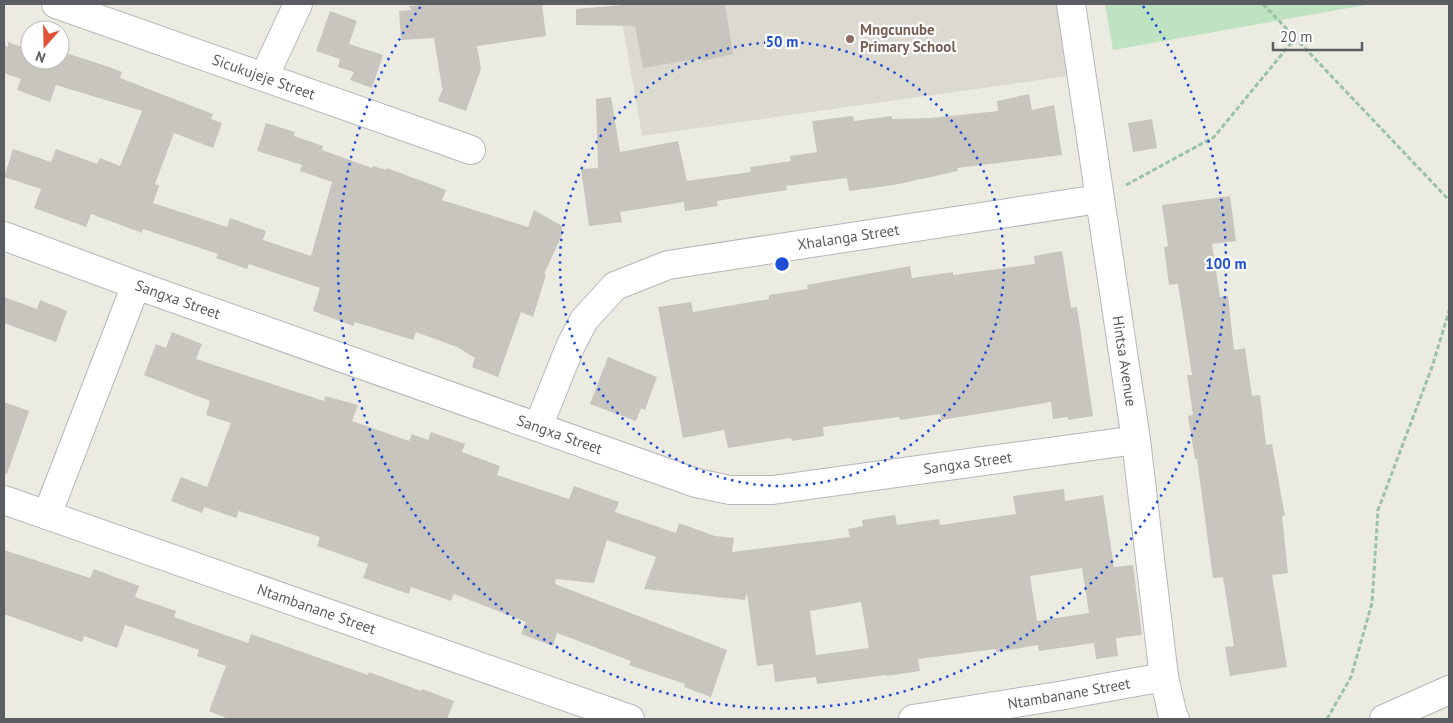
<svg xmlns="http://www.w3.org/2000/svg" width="1453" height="723" viewBox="0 0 1453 723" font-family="'PT Sans',sans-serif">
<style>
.education{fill:#dcdad0}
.green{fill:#bfe3c2}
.building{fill:#c8c5bf;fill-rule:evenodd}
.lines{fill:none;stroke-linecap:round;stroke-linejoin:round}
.street-casing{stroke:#b4b7bb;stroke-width:30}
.path{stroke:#99c3a9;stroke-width:3;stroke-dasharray:5 2.5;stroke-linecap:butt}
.street{stroke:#fff;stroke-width:28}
.ring{fill:none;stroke:#1d4ed8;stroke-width:2.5;stroke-dasharray:2.5 5}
.education-dot{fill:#8d6e63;stroke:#fff;stroke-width:2}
.labels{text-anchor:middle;stroke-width:4.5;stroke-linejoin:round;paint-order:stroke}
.education-label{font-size:15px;font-weight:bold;fill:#785e54;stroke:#fff;text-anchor:start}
.street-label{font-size:15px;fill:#5a5d62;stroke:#fff}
.centre{fill:#1d4ed8;stroke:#fff;stroke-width:2.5}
.ring-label{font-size:15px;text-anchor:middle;font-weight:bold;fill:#1d4ed8;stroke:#fff;stroke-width:4.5;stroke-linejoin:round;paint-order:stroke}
</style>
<rect width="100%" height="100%" fill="#ecebe2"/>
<!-- education -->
<path class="education" d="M 619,4 L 1071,4 L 1081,74 L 642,136 Z"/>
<!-- green -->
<path class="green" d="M 1105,4 L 1371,4 L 1113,50 Z"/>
<!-- building -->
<path class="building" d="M 433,4 L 542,4 L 546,36 L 477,46 L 481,69 L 466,111 L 438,101 L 443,88 L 442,88 L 434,38 L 401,40 L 399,11 L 411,10 L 409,6 Z
M 634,4 L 725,4 L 733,54 L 702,61 L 702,58 L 643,68 L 635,26 L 576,25 L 576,9 Z
M 330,11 L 357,21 L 349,44 L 383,55 L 372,88 L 350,80 L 354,72 L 338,67 L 340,59 L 316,51 Z
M 8,42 L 30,50 L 30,60 L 60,61 L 60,51 L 109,67 L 122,72 L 120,78 L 213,114 L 211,119 L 222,123 L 213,148 L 174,133 L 155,184 L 159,186 L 153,203 L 227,227 L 230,218 L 266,231 L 263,240 L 311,256 L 332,182 L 300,171 L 302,165 L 257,151 L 266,123 L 295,132 L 294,136 L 323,146 L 322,150 L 372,168 L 373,166 L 386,170 L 387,168 L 446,190 L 442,200 L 528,227 L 534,210 L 562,226 L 562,235 L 544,274 L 546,275 L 533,317 L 521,312 L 498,377 L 472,367 L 475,358 L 457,347 L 416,332 L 413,340 L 355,322 L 353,326 L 313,311 L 320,288 L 249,264 L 247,269 L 216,258 L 218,254 L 143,229 L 142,233 L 91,214 L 86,227 L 34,208 L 41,189 L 4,177 L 13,149 L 51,162 L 56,149 L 97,164 L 100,158 L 120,166 L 142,111 L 56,85 L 50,102 L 17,90 L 21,79 L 4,73 L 4,45 L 8,47 Z
M 1029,94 L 1032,110 L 1054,105 L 1062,155 L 957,168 L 958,171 L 894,185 L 849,191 L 847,178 L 786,186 L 787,190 L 717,201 L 718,206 L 685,211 L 684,202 L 620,212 L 622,222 L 589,226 L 581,169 L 598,168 L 596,99 L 611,97 L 620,152 L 678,141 L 687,181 L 751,172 L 750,167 L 791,161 L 790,156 L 817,152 L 812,121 L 853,116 L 854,121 L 892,116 L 892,119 L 931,118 L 998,111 L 997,101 Z
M 1152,119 L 1157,148 L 1133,152 L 1128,123 Z
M 1230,196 L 1236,241 L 1212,244 L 1220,297 L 1228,296 L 1234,350 L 1245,348 L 1252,396 L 1260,395 L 1266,445 L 1272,444 L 1285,516 L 1282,516 L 1288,573 L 1272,575 L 1287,667 L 1230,676 L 1225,647 L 1234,646 L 1223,577 L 1213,578 L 1197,459 L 1195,459 L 1188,416 L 1193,415 L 1187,375 L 1192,375 L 1178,284 L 1169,285 L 1164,247 L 1168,246 L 1162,205 Z
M 1062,251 L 1071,308 L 1077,307 L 1093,416 L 1068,420 L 1068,417 L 1053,419 L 1051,402 L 941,420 L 940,414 L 900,420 L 899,417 L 823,427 L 824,436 L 792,441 L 791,438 L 728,448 L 724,430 L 683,438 L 658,307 L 691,302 L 693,312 L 769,299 L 769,295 L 808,289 L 807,285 L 910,266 L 912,278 L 953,272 L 953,275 L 1035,264 L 1034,256 Z
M 4,297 L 37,309 L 40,300 L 67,311 L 56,342 L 4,323 Z
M 172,332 L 202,344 L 196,359 L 324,401 L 325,396 L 358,405 L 352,421 L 409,441 L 412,434 L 428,440 L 431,432 L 465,444 L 462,452 L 500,466 L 497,475 L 569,499 L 574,486 L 619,502 L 615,512 L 676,533 L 679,523 L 715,536 L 734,538 L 732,552 L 850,537 L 848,529 L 863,526 L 862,520 L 895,515 L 897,525 L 939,519 L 940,525 L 1016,514 L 1013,496 L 1064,489 L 1065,501 L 1103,495 L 1114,567 L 1133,565 L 1142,635 L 1116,638 L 1118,656 L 1096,659 L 1094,643 L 1039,651 L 1038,645 L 996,652 L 996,649 L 918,659 L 920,671 L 886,676 L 886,675 L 817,684 L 816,677 L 775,682 L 773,664 L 757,666 L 747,593 L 745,600 L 644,589 L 656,557 L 607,540 L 594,583 L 556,579 L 555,584 L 727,650 L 711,697 L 684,687 L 685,684 L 629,665 L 631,661 L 557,633 L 553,646 L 521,634 L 526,622 L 454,594 L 451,601 L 411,587 L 409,594 L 363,578 L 368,564 L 317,546 L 320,537 L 239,511 L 236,518 L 204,507 L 202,513 L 171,501 L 181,477 L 207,487 L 231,423 L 206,415 L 210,401 L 144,375 L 156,344 L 166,348 ZM 1082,568 L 1089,613 L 1037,621 L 1030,576 ZM 861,602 L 869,648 L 816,655 L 810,611 Z
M 608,357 L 657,377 L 645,410 L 641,408 L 636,421 L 590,404 Z
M 4,402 L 29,411 L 7,474 L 4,473 Z
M 4,550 L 90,578 L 94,569 L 139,586 L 135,597 L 176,611 L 174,617 L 248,643 L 251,634 L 368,675 L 369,672 L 421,691 L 422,689 L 454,701 L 447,719 L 229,719 L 209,711 L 226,666 L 197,656 L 199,650 L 125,625 L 117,648 L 84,636 L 82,642 L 4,614 Z"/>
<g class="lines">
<defs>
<g id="street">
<path id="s1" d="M 56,4 L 471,150"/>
<path id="s2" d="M 1071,4 L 1136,440 L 1164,677 L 1173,716 L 1175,719"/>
<path d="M 264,77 L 298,4"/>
<path id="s3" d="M 4,236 L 136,285 L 696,483 L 730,490 L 773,490 L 1136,440"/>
<path id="s4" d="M 538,427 L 570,347 L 584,320 L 615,286 L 668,265 L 1099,199"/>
<path id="s5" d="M 4,500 L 630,719"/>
<path d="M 47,515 L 136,285"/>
<path id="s6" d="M 913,719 L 1059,696 L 1164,677"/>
<path d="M 1384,719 L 1449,690"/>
</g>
</defs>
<!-- street casing -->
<use href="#street" class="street-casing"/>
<!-- path -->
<path class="path" d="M 1263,4 L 1449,200
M 1126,185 L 1214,137 L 1296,37
M 1327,719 L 1351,677 L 1372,603 L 1378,510 L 1432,367 L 1449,311"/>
<!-- street -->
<use href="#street" class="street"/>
</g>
<!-- distance rings -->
<g class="ring">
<circle cx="782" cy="264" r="222"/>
<path d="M1143 6A444 444 0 1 1 421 6"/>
</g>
<!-- markers -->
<circle class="education-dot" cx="850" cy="39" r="5"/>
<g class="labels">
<!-- education labels -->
<g class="education-label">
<text x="860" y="35">Mngcunube<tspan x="860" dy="17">Primary School</tspan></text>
</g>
<!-- street labels -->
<g class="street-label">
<text dy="5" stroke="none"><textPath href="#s1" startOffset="220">Sicukujeje Street</textPath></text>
<text dy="5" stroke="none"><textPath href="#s4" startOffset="402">Xhalanga Street</textPath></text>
<text dy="5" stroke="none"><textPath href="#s3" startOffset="185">Sangxa Street</textPath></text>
<text dy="5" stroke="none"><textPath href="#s2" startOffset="361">Hintsa Avenue</textPath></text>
<text dy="5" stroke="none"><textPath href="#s3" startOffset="590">Sangxa Street</textPath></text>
<text dy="5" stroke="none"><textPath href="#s3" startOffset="1009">Sangxa Street</textPath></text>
<text dy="5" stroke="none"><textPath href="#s5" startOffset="331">Ntambanane Street</textPath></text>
<text dy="5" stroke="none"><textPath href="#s6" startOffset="158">Ntambanane Street</textPath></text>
</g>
</g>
<circle cx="782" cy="264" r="8" class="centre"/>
<g class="ring-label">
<text x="782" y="47">50 m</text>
<text x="1226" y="269">100 m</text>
</g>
<!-- border -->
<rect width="1453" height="723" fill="none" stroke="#5a5d62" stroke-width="10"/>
<!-- north arrow -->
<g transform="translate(45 45) rotate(200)"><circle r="24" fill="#ffffff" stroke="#bdbec0"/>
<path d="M0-4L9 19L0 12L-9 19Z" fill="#df5235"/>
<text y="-8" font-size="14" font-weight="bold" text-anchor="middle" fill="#5a5d62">N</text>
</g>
<!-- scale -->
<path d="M1273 42v8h89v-8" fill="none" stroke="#5a5d62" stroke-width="2.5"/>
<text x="1280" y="42" font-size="15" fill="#5a5d62" stroke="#ffffff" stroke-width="4" paint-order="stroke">20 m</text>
</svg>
